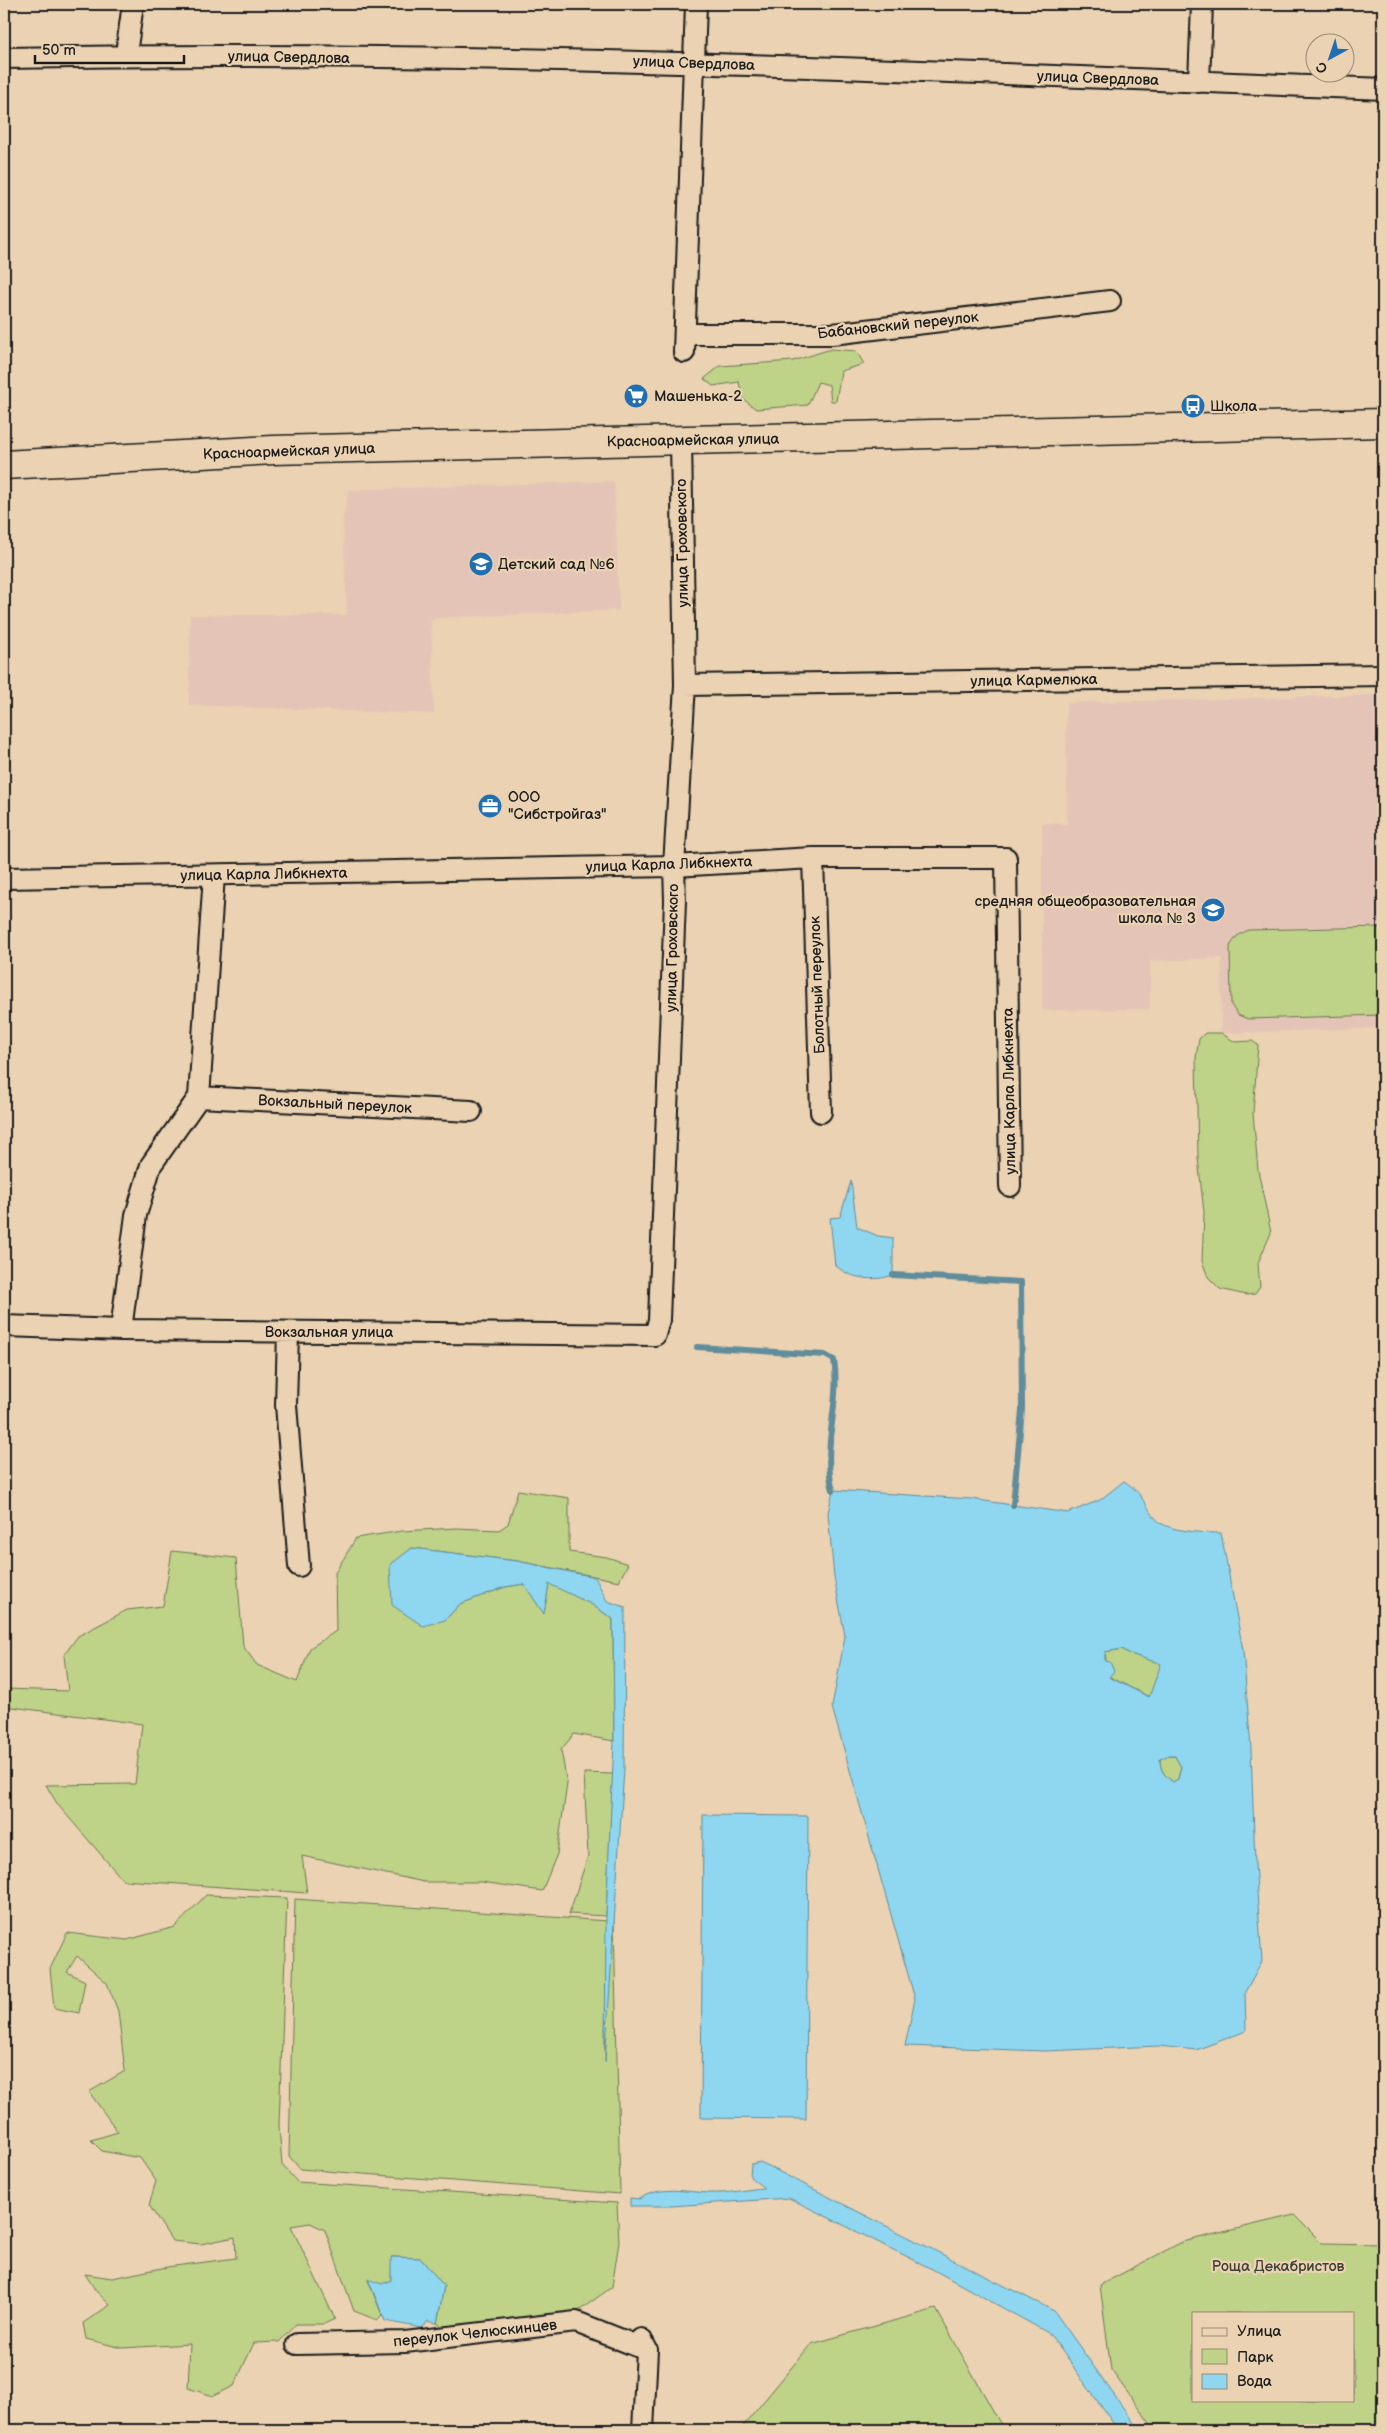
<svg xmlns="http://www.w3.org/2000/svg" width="1387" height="2434" viewBox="0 0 1387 2434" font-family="'Balsamiq Sans',sans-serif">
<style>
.built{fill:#e4c4b6}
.green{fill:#bed288;stroke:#6d7752;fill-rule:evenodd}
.water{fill:#8fd7f0;stroke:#618c9b;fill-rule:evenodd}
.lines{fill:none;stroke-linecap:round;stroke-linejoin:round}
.stream{stroke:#618c9b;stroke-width:6}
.minor-casing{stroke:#1c1c1c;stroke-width:24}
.secondary-casing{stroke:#1c1c1c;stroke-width:31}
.minor{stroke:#ead2b2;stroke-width:20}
.secondary{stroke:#ead2b2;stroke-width:28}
.labels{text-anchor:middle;stroke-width:4.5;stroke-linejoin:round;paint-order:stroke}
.street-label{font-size:15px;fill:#1c1c1c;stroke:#ead2b2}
.poi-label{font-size:15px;fill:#1c1c1c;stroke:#ead2b2;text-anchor:start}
.park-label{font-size:15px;fill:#3c4032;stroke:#ead2b2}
</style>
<rect width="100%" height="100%" fill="#ead2b2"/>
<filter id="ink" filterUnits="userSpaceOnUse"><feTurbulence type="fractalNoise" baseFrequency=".02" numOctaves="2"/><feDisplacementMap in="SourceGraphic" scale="10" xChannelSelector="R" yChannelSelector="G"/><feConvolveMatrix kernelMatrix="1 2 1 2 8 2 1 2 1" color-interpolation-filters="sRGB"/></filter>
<g filter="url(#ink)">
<!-- built -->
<path class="built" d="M 614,481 L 619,610 L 431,618 L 434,714 L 189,705 L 190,615 L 347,615 L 343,518 L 349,490 Z
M 1383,695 L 1383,1028 L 1221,1033 L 1222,958 L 1150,961 L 1150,1009 L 1042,1010 L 1042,823 L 1067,824 L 1066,703 Z"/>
<!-- green -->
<path class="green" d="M 831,349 L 856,351 L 864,364 L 841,371 L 836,401 L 831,401 L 829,385 L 818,382 L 808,405 L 756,409 L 743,399 L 739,382 L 713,386 L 704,379 L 720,366 L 793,361 Z
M 1383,927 L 1383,1015 L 1248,1019 L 1238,1015 L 1231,1005 L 1230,946 L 1237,936 L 1248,930 Z
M 1205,1033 L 1221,1033 L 1235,1042 L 1252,1041 L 1258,1045 L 1253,1113 L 1258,1170 L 1271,1233 L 1258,1263 L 1260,1287 L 1255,1294 L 1246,1295 L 1220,1289 L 1208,1277 L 1202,1261 L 1204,1213 L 1198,1158 L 1196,1057 L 1199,1039 Z
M 518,1490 L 569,1498 L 569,1552 L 607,1557 L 628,1564 L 619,1581 L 517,1561 L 412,1548 L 390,1566 L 445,1620 L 460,1604 L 505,1587 L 524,1584 L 544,1613 L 549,1583 L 591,1604 L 613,1619 L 614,1741 L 574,1734 L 561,1750 L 567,1784 L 557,1854 L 542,1891 L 482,1882 L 424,1882 L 302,1856 L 307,1893 L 123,1880 L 58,1805 L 46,1785 L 135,1784 L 142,1724 L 4,1706 L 4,1689 L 68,1691 L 64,1655 L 78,1636 L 127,1610 L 163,1606 L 172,1551 L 236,1558 L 243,1646 L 257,1665 L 297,1682 L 310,1648 L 336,1631 L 335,1573 L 356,1538 L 402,1531 L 457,1528 L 499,1530 L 508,1524 Z
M 1122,1649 C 1130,1656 1150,1659 1162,1664 L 1149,1697 L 1108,1676 L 1105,1652 Z
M 1167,1756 L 1175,1756 L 1181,1767 L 1178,1779 L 1173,1782 C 1164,1775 1160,1771 1160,1759 Z
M 584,1773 L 613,1774 L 606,1916 L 569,1914 L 588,1856 Z
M 206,1895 L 287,1898 L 279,2126 L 282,2165 L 297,2182 L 617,2203 L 619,2242 L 612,2287 L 580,2310 L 448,2331 L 437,2323 L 444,2286 L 420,2258 L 392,2257 L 391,2280 L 382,2285 L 368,2280 L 382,2315 L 377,2320 L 354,2311 L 325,2230 L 310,2223 L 291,2226 L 335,2319 L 324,2324 L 296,2324 L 279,2342 L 254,2343 L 234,2386 L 213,2396 L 188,2388 L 190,2344 L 122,2348 L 86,2339 L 83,2323 L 110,2305 L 96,2291 L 85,2274 L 112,2278 L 167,2267 L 236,2258 L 235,2237 L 201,2244 L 172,2241 L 149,2205 L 156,2181 L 140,2158 L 102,2151 L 91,2140 L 118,2132 L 89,2092 L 125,2071 L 118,2011 L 107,1983 L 77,1956 L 67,1972 L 85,1981 L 79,2013 L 54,2008 L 50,1969 L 67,1933 L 127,1940 L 175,1927 Z
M 295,1899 L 607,1921 L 605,2048 L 614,1922 L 620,2194 L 300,2169 L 289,2156 Z
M 1294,2215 L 1322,2243 L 1383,2244 L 1383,2430 L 1155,2430 L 1111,2370 L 1100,2285 L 1182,2242 ZM 1193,2313 L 1353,2313 L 1353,2400 L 1193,2400 Z
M 936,2309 L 1004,2430 L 740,2430 L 811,2344 Z"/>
<!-- water -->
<path class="water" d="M 851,1181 L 857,1227 L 878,1236 L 893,1238 L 893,1275 C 874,1282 850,1279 835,1265 L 830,1218 L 840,1217 Z
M 1124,1481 C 1144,1494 1143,1504 1157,1520 C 1168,1532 1206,1533 1221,1533 L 1243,1650 L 1251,1749 L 1255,1864 L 1262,1961 L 1245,1992 L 1246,2031 L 1196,2050 L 1159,2046 L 1045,2051 L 905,2046 L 915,1999 L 832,1707 L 845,1636 L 834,1577 L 828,1513 L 833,1490 L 971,1499 L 1068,1513 L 1100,1500 ZM 1122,1649 C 1131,1656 1149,1659 1161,1664 L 1149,1697 L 1109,1677 L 1114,1671 L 1110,1662 L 1105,1661 L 1105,1652 ZM 1167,1756 L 1175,1756 L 1181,1767 L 1178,1779 L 1173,1782 C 1164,1775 1160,1771 1160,1759 Z
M 412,1548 L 517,1561 L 595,1577 L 607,1601 L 625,1607 L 624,1769 L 605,2062 L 606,1916 L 614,1741 L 613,1619 L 591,1604 L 549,1584 L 544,1614 L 524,1584 L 505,1587 L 460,1604 L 445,1620 L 423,1626 L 392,1605 L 390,1565 Z
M 703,1815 L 808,1816 L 806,2119 L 701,2118 Z
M 760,2162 L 1054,2311 L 1139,2430 L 1118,2430 L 1050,2334 L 934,2270 L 789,2198 L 671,2206 L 630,2206 L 630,2198 L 639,2199 C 661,2185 685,2192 710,2193 C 728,2194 747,2189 764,2188 L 750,2177 L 751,2164 Z
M 391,2257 L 420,2258 L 444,2286 L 437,2323 L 428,2321 L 422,2328 L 385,2321 L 368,2279 L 382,2284 L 391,2280 Z"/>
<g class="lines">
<!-- stream -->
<path class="stream" d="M 893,1275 L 1021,1282 L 1022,1410 L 1013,1505
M 697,1347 L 825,1355 L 834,1360 C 841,1403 821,1448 833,1490"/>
<defs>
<path id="minor" d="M 126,54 L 133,4
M 4,58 C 464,49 924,71 1383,89
M 1199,82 L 1202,4
M 685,334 L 832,334 L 1110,301
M 684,352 L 696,4
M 685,685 L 1383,675
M 813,858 L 821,1112
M 4,878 L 674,866 L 813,858 L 1006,858 L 1010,1186
M 199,1097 L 471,1111
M 4,1326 L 121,1330 L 655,1335 L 659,1320 L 675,901 L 674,866 L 685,685 L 681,440
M 121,1330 L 136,1215 L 151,1165 L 199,1097 L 214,875
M 288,1332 L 286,1405 L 299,1566
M 641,2339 L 647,2350 L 643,2430
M 297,2344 L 405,2342 L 576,2322 L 647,2350"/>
<path id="secondary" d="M 4,465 L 273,450 L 1383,423"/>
</defs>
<!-- minor casing -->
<use href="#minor" class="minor-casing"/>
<!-- secondary casing -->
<use href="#secondary" class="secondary-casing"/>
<!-- minor -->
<use href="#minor" class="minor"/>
<!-- secondary -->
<use href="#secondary" class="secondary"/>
</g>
</g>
<!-- icons -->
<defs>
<symbol id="supermarket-disc" viewBox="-11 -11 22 22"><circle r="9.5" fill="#1f6fb2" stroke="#ead2b2"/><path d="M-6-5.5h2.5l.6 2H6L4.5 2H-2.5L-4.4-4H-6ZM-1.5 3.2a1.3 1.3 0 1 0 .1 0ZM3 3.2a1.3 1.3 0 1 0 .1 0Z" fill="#fff"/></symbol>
<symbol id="bus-disc" viewBox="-11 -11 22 22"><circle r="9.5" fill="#1f6fb2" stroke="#ead2b2"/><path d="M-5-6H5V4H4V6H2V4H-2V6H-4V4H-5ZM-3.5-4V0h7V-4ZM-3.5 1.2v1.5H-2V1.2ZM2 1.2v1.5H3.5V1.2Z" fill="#fff"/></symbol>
<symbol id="school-disc" viewBox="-11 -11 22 22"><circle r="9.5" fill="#1f6fb2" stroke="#ead2b2"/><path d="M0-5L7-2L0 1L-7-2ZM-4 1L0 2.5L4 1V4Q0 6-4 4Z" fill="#fff"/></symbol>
<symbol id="office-disc" viewBox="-11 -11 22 22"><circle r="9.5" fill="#1f6fb2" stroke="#ead2b2"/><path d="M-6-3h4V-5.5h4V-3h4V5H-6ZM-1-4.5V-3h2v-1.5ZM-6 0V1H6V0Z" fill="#fff"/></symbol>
</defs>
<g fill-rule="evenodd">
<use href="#supermarket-disc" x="622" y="382" width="28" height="28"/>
<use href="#bus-disc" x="1179" y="392" width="28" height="28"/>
<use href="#school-disc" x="467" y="550" width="28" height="28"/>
<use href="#office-disc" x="476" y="792" width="28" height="28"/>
<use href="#school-disc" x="1199" y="896" width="28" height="28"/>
</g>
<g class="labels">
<!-- street labels -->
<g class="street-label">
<text transform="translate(289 57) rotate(1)" y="5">улица Свердлова</text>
<text transform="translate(694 63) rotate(2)" y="5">улица Свердлова</text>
<text transform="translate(1098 78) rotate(2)" y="5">улица Свердлова</text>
<text transform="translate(898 325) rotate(-6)" y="5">Бабановский переулок</text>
<text transform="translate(693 440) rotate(-1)" y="5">Красноармейская улица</text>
<text transform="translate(289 451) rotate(-2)" y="5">Красноармейская улица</text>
<text transform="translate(682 543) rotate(-91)" y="5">улица Гроховского</text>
<text transform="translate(1034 680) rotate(-1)" y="5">улица Кармелюка</text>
<text transform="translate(669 864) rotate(-2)" y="5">улица Карла Либкнехта</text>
<text transform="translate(264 874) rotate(-1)" y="5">улица Карла Либкнехта</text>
<text transform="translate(672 948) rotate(-89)" y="5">улица Гроховского</text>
<text transform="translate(817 985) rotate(-92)" y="5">Болотный переулок</text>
<text transform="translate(1009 1091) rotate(-91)" y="5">улица Карла Либкнехта</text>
<text transform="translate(335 1104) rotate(3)" y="5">Вокзальный переулок</text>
<text x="329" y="1337">Вокзальная улица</text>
<text transform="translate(475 2333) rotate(-6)" y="5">переулок Челюскинцев</text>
</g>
<!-- poi labels -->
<g class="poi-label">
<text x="654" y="401">Машенька-2</text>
<text x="1210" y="411">Школа</text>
<text x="498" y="569">Детский сад №6</text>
<text x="508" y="802">ООО<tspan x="508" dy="17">"Сибстройгаз"</tspan></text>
<text x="1196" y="906" text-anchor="end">средняя общеобразовательная<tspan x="1196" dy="17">школа № 3</tspan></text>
</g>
<!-- park labels -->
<g class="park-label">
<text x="1278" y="2271">Роща Декабристов</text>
</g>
</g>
<!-- margin -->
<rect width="1387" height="2434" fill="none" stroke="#ead2b2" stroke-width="20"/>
<rect x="10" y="10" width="1367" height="2414" fill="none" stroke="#1c1c1c" stroke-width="2" filter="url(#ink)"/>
<!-- legend -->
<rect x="1192" y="2312" width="162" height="90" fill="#ead2b2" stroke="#988976"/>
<rect x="1202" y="2328" width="25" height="8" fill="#ead2b2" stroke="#988976"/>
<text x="1237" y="2336" font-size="15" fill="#1c1c1c">Улица</text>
<rect x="1202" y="2349" width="25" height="15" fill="#bed288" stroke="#988976"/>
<text x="1237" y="2362" font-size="15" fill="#1c1c1c">Парк</text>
<rect x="1202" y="2374" width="25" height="15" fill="#8fd7f0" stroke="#988976"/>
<text x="1237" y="2386" font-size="15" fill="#1c1c1c">Вода</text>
<!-- north arrow -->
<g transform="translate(1330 58) rotate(220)"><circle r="24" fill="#ead2b2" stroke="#988976"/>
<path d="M0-4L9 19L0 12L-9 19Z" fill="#1f6fb2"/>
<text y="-8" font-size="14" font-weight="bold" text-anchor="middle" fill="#1c1c1c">С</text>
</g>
<!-- scale -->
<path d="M35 55v8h149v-8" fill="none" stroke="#1c1c1c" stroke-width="2.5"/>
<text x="42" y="55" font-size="15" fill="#1c1c1c" stroke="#ead2b2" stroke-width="4" paint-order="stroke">50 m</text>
</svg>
